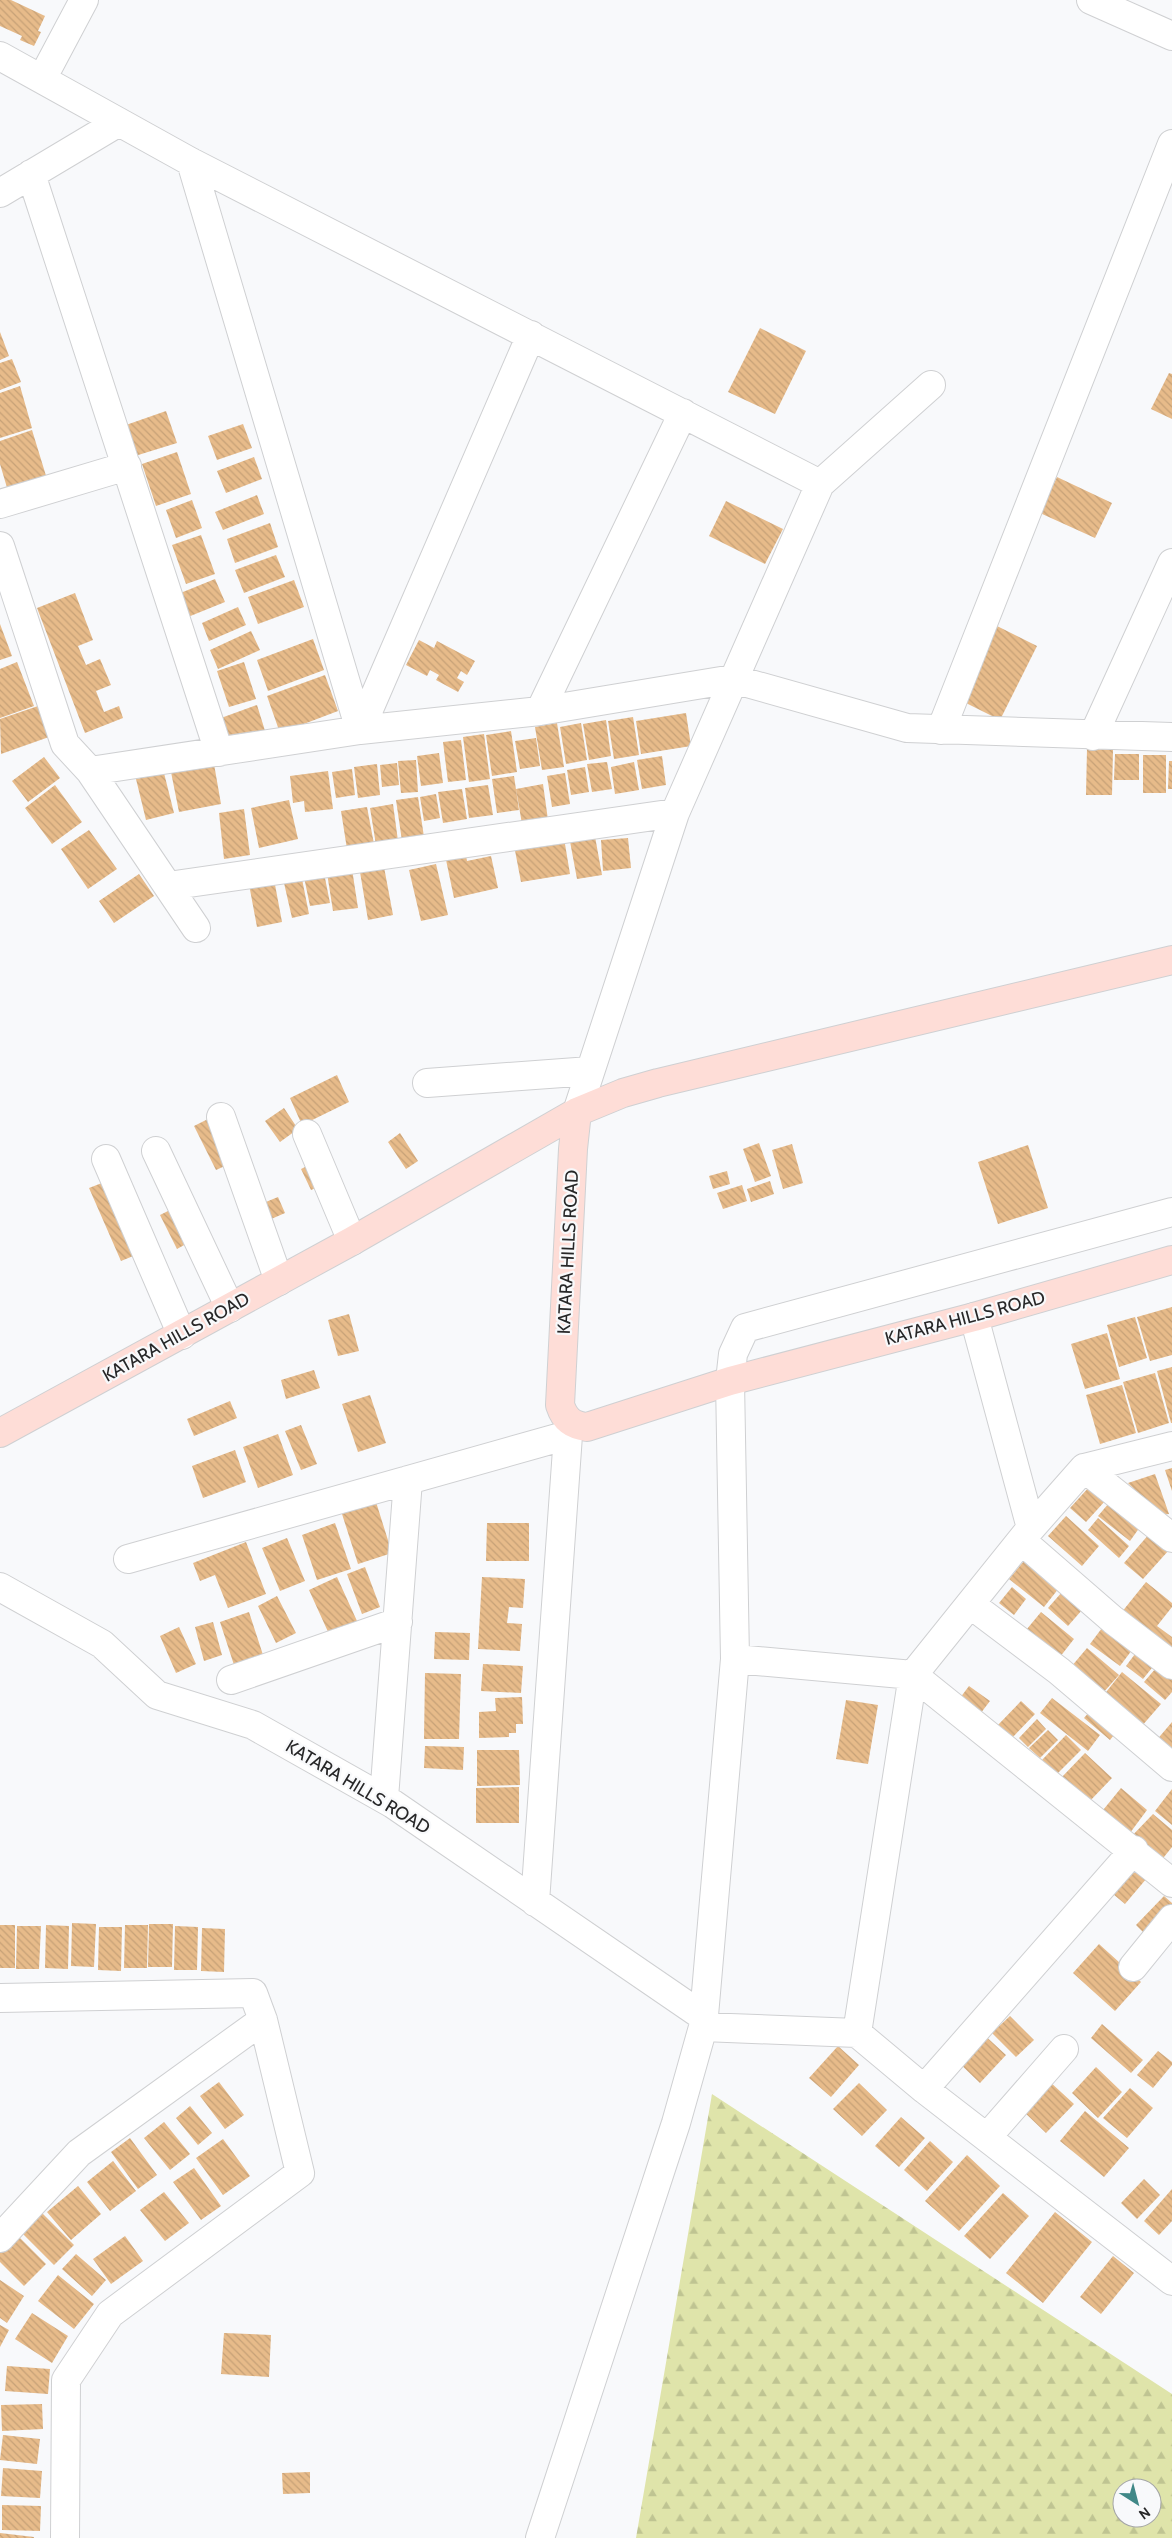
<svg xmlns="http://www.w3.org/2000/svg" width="1172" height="2538" viewBox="0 0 1172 2538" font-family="Cabin,sans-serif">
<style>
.forest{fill:url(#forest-firs);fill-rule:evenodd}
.building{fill:url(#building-back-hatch)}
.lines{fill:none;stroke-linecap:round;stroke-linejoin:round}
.street-casing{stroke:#cfd0d2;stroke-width:30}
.secondary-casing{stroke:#cfd0d2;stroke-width:30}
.street{stroke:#fff;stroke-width:28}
.secondary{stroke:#feddd7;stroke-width:28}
.labels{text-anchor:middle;stroke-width:4.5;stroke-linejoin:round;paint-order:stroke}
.street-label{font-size:18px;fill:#272728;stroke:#f8f9fb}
</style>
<defs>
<pattern id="forest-firs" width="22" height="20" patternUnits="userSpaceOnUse" patternTransform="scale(1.25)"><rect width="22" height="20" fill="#dfe4aa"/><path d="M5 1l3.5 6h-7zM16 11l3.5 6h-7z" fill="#bfc492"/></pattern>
<pattern id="building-back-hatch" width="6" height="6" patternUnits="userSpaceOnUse" patternTransform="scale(1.25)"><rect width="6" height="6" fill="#e7bb8a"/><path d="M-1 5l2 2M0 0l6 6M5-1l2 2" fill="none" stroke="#c6a177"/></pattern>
</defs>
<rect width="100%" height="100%" fill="#f8f9fb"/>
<!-- forest -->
<path class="forest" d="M 712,2094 L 1172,2394 L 1172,2538 L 636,2538 ZM 1122,2488 L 1152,2488 L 1152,2518 L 1122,2518 Z"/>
<!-- building -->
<path class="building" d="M 0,0 L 11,0 L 45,16 L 38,31 L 41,32 L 34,46 L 20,40 L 22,36 L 0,26 Z
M 760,328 L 806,351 L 775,414 L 728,392 Z
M 0,332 L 9,356 L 0,360 Z
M 12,359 L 21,382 L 0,390 L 0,363 Z
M 1169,373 L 1172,374 L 1172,419 L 1151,409 Z
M 20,386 L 32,428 L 0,438 L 0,393 Z
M 166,411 L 177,443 L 135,456 L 126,425 Z
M 243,424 L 252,448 L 217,460 L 208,436 Z
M 32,430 L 47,479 L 8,491 L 0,464 L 0,441 Z
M 177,452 L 191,494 L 156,506 L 142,464 Z
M 254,457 L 262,479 L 226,493 L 217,471 Z
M 1057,477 L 1112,503 L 1095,538 L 1040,513 Z
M 257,495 L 264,514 L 223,530 L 215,512 Z
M 192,500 L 202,528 L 176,538 L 166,510 Z
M 726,501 L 783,529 L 765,564 L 709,536 Z
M 270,523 L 278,547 L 235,563 L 227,539 Z
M 201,535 L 215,574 L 186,584 L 172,545 Z
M 276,555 L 285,577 L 244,593 L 235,570 Z
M 215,579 L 225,602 L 188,617 L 178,594 Z
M 294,580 L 304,607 L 258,624 L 248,597 Z
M 75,593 L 93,640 L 78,646 L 86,665 L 100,659 L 111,685 L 96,691 L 104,712 L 119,706 L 123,718 L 85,733 L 37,608 Z
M 238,607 L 246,625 L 209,641 L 202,623 Z
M 991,623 L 1037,646 L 1000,720 L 954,697 Z
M 0,624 L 12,656 L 0,660 Z
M 251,631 L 260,650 L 218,669 L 210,650 Z
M 313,639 L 324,670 L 268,691 L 257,660 Z
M 419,640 L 434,648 L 437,641 L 475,661 L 467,675 L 461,671 L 457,678 L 464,682 L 458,692 L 436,680 L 439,675 L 430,670 L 427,676 L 406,665 Z
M 17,662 L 34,706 L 0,718 L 0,669 Z
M 244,662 L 256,699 L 229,707 L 217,671 Z
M 325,675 L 338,711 L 280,733 L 267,696 Z
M 257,705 L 266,734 L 231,746 L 221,718 Z
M 38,706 L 49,737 L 1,754 L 0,719 Z
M 686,713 L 691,746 L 641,754 L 636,721 Z
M 633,717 L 639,755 L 614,759 L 608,721 Z
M 606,720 L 611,756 L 589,760 L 583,724 Z
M 557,723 L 564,767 L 542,770 L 535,727 Z
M 581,723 L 587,760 L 566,764 L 560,727 Z
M 511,731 L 517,772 L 492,776 L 486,735 Z
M 484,734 L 490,779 L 469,782 L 463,737 Z
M 536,738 L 540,766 L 520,769 L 515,741 Z
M 461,740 L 466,780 L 448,782 L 443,742 Z
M 1087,749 L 1113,750 L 1112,795 L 1086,795 Z
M 439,753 L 443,783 L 421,786 L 417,756 Z
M 1115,754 L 1139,754 L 1139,780 L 1114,780 Z
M 1143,755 L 1166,755 L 1166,793 L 1143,793 Z
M 662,756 L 666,785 L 642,789 L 637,760 Z
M 44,757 L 60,778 L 28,802 L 12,781 Z
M 416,760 L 418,792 L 401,793 L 398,761 Z
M 1169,761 L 1172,761 L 1172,789 L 1168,789 Z
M 607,762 L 612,789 L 592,792 L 587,764 Z
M 634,762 L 639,790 L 615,794 L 611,767 Z
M 397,763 L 399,785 L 382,787 L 380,765 Z
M 214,764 L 221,804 L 179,812 L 171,772 Z
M 377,764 L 380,795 L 358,798 L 354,767 Z
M 585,767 L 589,792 L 571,795 L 567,770 Z
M 352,769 L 355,795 L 336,798 L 332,772 Z
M 328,771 L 333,809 L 305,812 L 304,801 L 293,803 L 290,776 Z
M 164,773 L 174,813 L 146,820 L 136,779 Z
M 565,773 L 570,804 L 552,807 L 547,776 Z
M 514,776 L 519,810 L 497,813 L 492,779 Z
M 543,784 L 548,820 L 522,824 L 516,789 Z
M 55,785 L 82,822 L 52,844 L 25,808 Z
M 488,785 L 493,815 L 469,818 L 465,788 Z
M 462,789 L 467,819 L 443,823 L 438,792 Z
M 436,794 L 440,818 L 424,821 L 420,797 Z
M 418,797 L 424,837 L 402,841 L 396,800 Z
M 289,800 L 298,839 L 259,848 L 251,808 Z
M 393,804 L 398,841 L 376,845 L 370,808 Z
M 367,807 L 374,844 L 347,849 L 341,811 Z
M 244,809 L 250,855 L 224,859 L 219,813 Z
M 89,830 L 117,869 L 88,889 L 61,849 Z
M 594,831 L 602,875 L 577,879 L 569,836 Z
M 563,832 L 570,874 L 521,882 L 513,840 Z
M 628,838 L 631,868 L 603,871 L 601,840 Z
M 465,850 L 467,861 L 491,856 L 498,888 L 454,898 L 445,855 Z
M 436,864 L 448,915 L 421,921 L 409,870 Z
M 384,867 L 393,915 L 368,920 L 360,872 Z
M 352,869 L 358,908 L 333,911 L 327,873 Z
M 324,873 L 330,903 L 310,906 L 304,877 Z
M 139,874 L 154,896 L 114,923 L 99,901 Z
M 273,874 L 282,922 L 257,927 L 248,879 Z
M 302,879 L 309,914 L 292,918 L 284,883 Z
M 337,1075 L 349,1102 L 302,1125 L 290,1098 Z
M 284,1108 L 298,1129 L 280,1142 L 265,1121 Z
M 212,1117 L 234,1162 L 216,1170 L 194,1126 Z
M 400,1133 L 418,1161 L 406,1169 L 388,1142 Z
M 759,1143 L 771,1176 L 755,1182 L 743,1149 Z
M 792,1144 L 803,1183 L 783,1189 L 772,1150 Z
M 1028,1145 L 1048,1208 L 998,1224 L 978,1162 Z
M 315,1162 L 325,1184 L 311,1190 L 301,1169 Z
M 727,1171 L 730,1184 L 713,1189 L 709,1176 Z
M 112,1179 L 143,1252 L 121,1261 L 89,1188 Z
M 770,1181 L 774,1194 L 751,1202 L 747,1189 Z
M 742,1185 L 747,1201 L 723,1209 L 717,1193 Z
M 278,1197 L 285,1213 L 269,1220 L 261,1204 Z
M 178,1206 L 195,1239 L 177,1249 L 160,1215 Z
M 1172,1307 L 1172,1355 L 1150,1361 L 1137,1317 Z
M 349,1314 L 359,1351 L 338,1356 L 328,1320 Z
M 1135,1317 L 1147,1358 L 1119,1367 L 1107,1325 Z
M 1107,1333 L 1120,1379 L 1085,1389 L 1071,1344 Z
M 1172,1367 L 1172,1423 L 1171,1423 L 1157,1371 Z
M 314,1370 L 320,1388 L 286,1399 L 281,1380 Z
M 1155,1373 L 1169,1423 L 1138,1433 L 1123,1382 Z
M 1122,1385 L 1136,1433 L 1100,1444 L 1086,1395 Z
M 370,1395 L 386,1443 L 358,1452 L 342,1404 Z
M 230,1401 L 237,1418 L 194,1436 L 187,1419 Z
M 301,1425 L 317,1464 L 301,1470 L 285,1431 Z
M 278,1434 L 293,1475 L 258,1488 L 243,1447 Z
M 235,1450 L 246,1482 L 203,1498 L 192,1466 Z
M 1172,1468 L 1172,1491 L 1165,1470 Z
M 1155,1474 L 1169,1514 L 1160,1515 L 1128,1483 Z
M 1090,1486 L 1106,1500 L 1086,1522 L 1070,1508 Z
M 376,1502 L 392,1553 L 358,1564 L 342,1514 Z
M 1109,1503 L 1140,1527 L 1130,1541 L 1098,1516 Z
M 1066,1516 L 1099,1546 L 1082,1566 L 1048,1536 Z
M 1098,1518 L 1129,1546 L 1119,1558 L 1088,1530 Z
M 335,1523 L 351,1569 L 317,1580 L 302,1535 Z
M 487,1523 L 529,1523 L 529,1561 L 486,1561 Z
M 1150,1533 L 1169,1550 L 1143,1579 L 1124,1563 Z
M 287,1538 L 305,1581 L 280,1591 L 262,1548 Z
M 246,1542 L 266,1594 L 228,1608 L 215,1575 L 200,1581 L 193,1563 Z
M 1029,1555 L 1063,1583 L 1044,1607 L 1009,1579 Z
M 365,1567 L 380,1607 L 362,1614 L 347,1574 Z
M 337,1577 L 357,1621 L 329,1634 L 309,1590 Z
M 482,1577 L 525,1579 L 523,1608 L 509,1607 L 507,1623 L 522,1624 L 520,1651 L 478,1649 Z
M 1146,1582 L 1172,1603 L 1172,1607 L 1157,1626 L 1172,1637 L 1172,1659 L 1117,1618 Z
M 1069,1584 L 1089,1602 L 1068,1626 L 1048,1608 Z
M 1012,1587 L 1026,1599 L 1014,1615 L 999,1603 Z
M 277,1596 L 296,1633 L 276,1643 L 258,1606 Z
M 249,1612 L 263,1655 L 234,1665 L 220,1622 Z
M 1041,1612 L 1074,1639 L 1056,1662 L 1022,1635 Z
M 1108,1620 L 1138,1642 L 1120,1666 L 1090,1644 Z
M 213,1622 L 222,1655 L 204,1661 L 195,1627 Z
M 179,1627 L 196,1664 L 176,1673 L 160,1636 Z
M 435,1632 L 470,1633 L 469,1660 L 434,1659 Z
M 1141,1646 L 1160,1658 L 1143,1679 L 1126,1666 Z
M 1087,1648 L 1119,1675 L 1102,1694 L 1071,1667 Z
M 1162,1661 L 1172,1669 L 1172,1692 L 1165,1700 L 1144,1682 Z
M 483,1664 L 523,1666 L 521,1693 L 481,1691 Z
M 1122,1672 L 1161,1704 L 1141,1727 L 1103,1696 Z
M 425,1673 L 461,1674 L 459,1739 L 424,1739 Z
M 969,1686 L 990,1701 L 977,1718 L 957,1702 Z
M 522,1697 L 523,1724 L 516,1724 L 516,1733 L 509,1733 L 509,1737 L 479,1738 L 479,1712 L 496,1711 L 495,1698 Z
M 1052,1698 L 1100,1735 L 1088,1751 L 1040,1713 Z
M 846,1700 L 878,1705 L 868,1764 L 836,1759 Z
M 1021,1701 L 1035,1714 L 1011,1739 L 997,1726 Z
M 1095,1705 L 1121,1726 L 1110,1740 L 1084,1718 Z
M 1037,1719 L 1046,1729 L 1028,1747 L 1019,1738 Z
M 1172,1722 L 1172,1753 L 1155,1742 Z
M 1048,1730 L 1058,1740 L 1040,1758 L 1029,1748 Z
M 1066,1735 L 1081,1750 L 1057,1774 L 1042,1760 Z
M 425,1746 L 464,1747 L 463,1770 L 424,1768 Z
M 477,1750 L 519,1750 L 520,1785 L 477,1786 Z
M 1085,1753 L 1112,1778 L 1088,1803 L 1061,1778 Z
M 519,1787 L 519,1823 L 476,1823 L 476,1788 Z
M 1121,1788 L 1147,1810 L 1127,1837 L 1099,1815 Z
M 1172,1789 L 1172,1825 L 1155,1811 Z
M 1153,1814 L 1172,1830 L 1172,1847 L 1160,1862 L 1129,1839 Z
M 1129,1863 L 1147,1878 L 1125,1904 L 1107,1889 Z
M 1164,1896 L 1172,1903 L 1172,1915 L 1150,1939 L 1136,1925 Z
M 72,1923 L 96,1924 L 94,1967 L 71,1966 Z
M 149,1924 L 173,1924 L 172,1967 L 148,1967 Z
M 0,1925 L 15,1925 L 15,1968 L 0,1968 Z
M 46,1925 L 69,1926 L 68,1969 L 45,1968 Z
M 125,1925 L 148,1925 L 147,1968 L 124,1968 Z
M 17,1926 L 41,1926 L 39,1969 L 16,1969 Z
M 175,1926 L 198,1927 L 197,1970 L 174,1970 Z
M 99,1927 L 122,1927 L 121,1971 L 98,1970 Z
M 202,1928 L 225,1929 L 224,1972 L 201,1971 Z
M 1099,1944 L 1141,1982 L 1115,2011 L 1073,1973 Z
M 1010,2016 L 1034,2040 L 1016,2057 L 992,2033 Z
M 1102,2024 L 1143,2060 L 1131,2073 L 1091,2038 Z
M 980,2031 L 1006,2055 L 980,2083 L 955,2059 Z
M 838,2046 L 859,2065 L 831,2097 L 809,2078 Z
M 1158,2051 L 1172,2062 L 1172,2065 L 1153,2088 L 1137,2075 Z
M 1096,2067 L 1122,2092 L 1098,2118 L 1072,2093 Z
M 1049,2081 L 1074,2104 L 1046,2133 L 1022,2110 Z
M 219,2082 L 244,2115 L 225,2129 L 200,2096 Z
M 859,2083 L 887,2110 L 862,2136 L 833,2109 Z
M 1130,2088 L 1153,2108 L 1127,2138 L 1103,2118 Z
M 190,2106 L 212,2133 L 198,2145 L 176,2118 Z
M 1085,2111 L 1129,2148 L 1104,2177 L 1060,2141 Z
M 901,2117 L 925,2138 L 899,2167 L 875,2146 Z
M 164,2122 L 190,2154 L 170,2170 L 144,2138 Z
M 130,2138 L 157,2175 L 138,2189 L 111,2152 Z
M 223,2139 L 250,2176 L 223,2195 L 196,2158 Z
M 930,2141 L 953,2162 L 927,2191 L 904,2170 Z
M 967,2155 L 1000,2186 L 959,2231 L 925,2201 Z
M 113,2161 L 136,2191 L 110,2211 L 87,2182 Z
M 194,2168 L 221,2206 L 201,2220 L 173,2182 Z
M 1144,2179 L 1160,2195 L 1137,2219 L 1121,2203 Z
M 78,2186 L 101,2214 L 71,2240 L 47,2212 Z
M 1172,2189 L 1172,2221 L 1159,2235 L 1144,2221 Z
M 164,2192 L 189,2223 L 165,2241 L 140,2210 Z
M 1003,2193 L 1029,2216 L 990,2259 L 964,2236 Z
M 1055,2212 L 1092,2242 L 1043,2303 L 1006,2273 Z
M 42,2213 L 74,2245 L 54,2265 L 22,2233 Z
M 17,2235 L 46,2264 L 24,2286 L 0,2262 L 0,2253 Z
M 125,2236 L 143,2261 L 111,2284 L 93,2259 Z
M 76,2254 L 106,2280 L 92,2296 L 62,2269 Z
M 1113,2256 L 1134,2273 L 1101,2314 L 1080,2297 Z
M 58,2275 L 94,2304 L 74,2329 L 38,2301 Z
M 0,2280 L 24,2296 L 7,2323 L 0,2318 Z
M 32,2313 L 68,2336 L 52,2363 L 15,2339 Z
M 0,2325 L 9,2330 L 0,2347 Z
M 224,2333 L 271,2335 L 269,2377 L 221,2374 Z
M 7,2366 L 50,2369 L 48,2394 L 5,2391 Z
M 42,2404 L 43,2429 L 2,2431 L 1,2405 Z
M 3,2435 L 40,2439 L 37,2464 L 0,2460 Z
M 3,2468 L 42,2471 L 40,2498 L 1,2496 Z
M 310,2472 L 310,2493 L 283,2494 L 282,2473 Z
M 2,2505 L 41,2506 L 40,2531 L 2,2530 Z
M 0,2533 L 34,2537 L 34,2538 L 0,2538 Z"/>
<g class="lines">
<defs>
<path id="street" d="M 1091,0 L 1172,36
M 0,56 L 191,162 L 820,484 L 675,813 L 577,1112
M 42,79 L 84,0
M 191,162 L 360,730 L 531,335
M 31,174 L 219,752
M 0,193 L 119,122
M 820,484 L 931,385
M 0,504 L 127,466
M 0,546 L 65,744 L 90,771 L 196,928
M 540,711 L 683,413
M 941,730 L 1172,144
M 1093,736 L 1172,563
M 90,771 L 360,730 L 540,711 L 733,679 L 907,728 L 1172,737
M 168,886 L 675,813
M 427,1083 L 590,1071
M 221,1117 L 279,1281
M 307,1134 L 352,1241
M 156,1151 L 230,1308
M 106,1159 L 182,1335
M 1172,1212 L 745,1328 L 733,1354 L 730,1381 L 735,1659 L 703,2027 L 857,2033 L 924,2089 L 1172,2281
M 974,1317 L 1031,1528
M 1084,1468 L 1172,1538
M 1022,1541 L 1113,1620 L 1172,1665
M 128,1559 L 568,1435
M 0,1587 L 102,1644 L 157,1695 L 253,1725 L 393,1804 L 704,2017
M 970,1604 L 1059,1671 L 1172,1767
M 735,1659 L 913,1675 L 1172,1883
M 231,1680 L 398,1622
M 384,1798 L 408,1480
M 535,1902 L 569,1421
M 1133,1967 L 1172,1919
M 0,1998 L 253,1993 L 263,2020 L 300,2173 L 110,2314 L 66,2380 L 65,2538
M 857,2033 L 913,1675 L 1031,1528 L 1084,1468 L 1172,1446
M 924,2089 L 1134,1850
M 988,2136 L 1064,2049
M 0,2238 L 79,2153 L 263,2020
M 540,2538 L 676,2123 L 703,2027"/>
<path id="secondary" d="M 577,1112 L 573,1149 L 560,1405 C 565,1420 572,1425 587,1427 L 730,1381 L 974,1317 L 1172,1260
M 0,1433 L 352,1241 L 577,1112 L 623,1093 L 658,1083 L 1172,960"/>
</defs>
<!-- street casing -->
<use href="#street" class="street-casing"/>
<!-- secondary casing -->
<use href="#secondary" class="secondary-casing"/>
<!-- street -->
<use href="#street" class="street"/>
<!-- secondary -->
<use href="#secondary" class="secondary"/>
</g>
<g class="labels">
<!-- street labels -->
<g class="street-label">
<text transform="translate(568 1252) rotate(-87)" y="6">KATARA HILLS ROAD</text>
<text transform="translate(965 1318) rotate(-15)" y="6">KATARA HILLS ROAD</text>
<text transform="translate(176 1337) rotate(-29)" y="6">KATARA HILLS ROAD</text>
<text transform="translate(358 1787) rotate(31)" y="6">KATARA HILLS ROAD</text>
</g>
</g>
<!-- north arrow -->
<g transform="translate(1137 2503) rotate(144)"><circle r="24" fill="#f8f9fb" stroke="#a4a5a7"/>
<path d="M0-4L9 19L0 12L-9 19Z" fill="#408887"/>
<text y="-8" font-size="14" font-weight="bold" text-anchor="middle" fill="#272728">N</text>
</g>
</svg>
